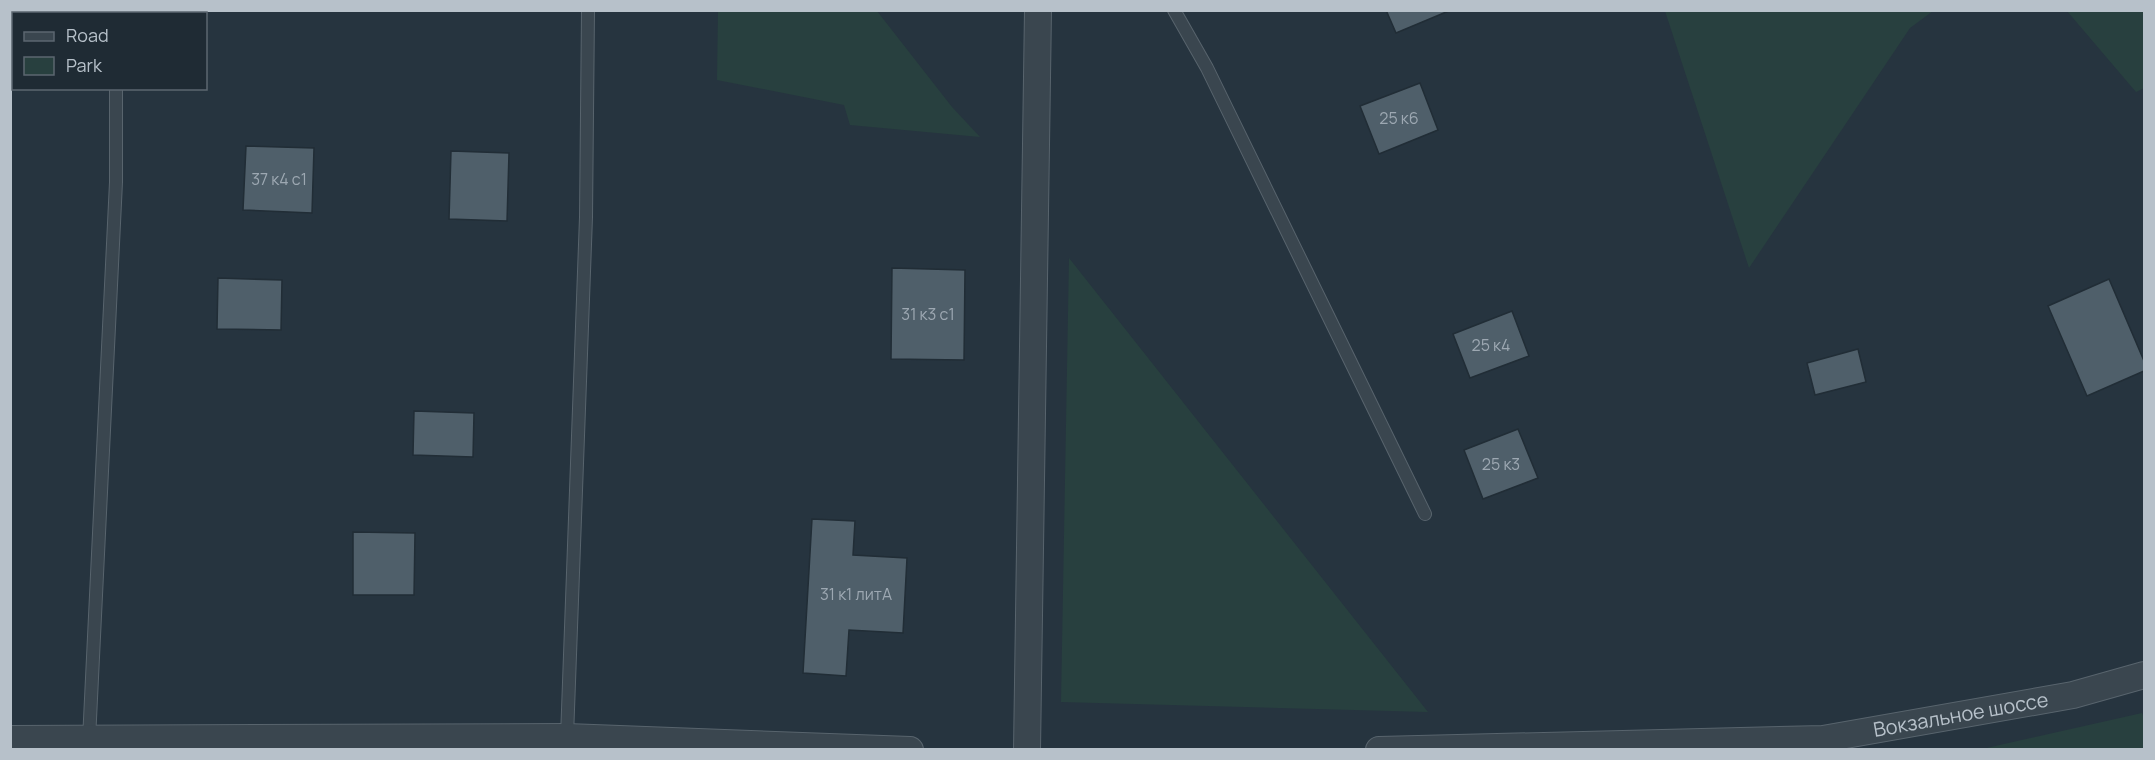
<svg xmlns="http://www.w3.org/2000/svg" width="2155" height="760" viewBox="0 0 2155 760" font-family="Manrope,sans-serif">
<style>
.green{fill:#28403f}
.building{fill:#4f5f6a;stroke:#212d36;stroke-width:1.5}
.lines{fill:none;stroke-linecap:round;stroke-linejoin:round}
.lane-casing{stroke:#58646d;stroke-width:14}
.street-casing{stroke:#58646d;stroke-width:28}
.lane{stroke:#3a464f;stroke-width:12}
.street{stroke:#3a464f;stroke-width:26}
.labels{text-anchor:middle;stroke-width:4.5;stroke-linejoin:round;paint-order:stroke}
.number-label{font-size:16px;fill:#9da8b2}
.street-label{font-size:20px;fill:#b7c1ca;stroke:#1f2b34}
</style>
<rect width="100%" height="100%" fill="#26343f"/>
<!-- green -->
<path class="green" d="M 718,11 L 877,11 L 952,107 L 980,137 L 850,125 L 844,105 L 717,80 Z
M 1665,11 L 1933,11 L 1910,28 L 1749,268 Z
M 2067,11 L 2144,11 L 2144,88 L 2136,92 Z
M 1069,258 L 1428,712 L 1061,702 Z
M 2142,713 L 2144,718 L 2144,749 L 1982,749 Z"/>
<!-- building -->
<path class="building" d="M 1386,10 L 1451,10 L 1396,33 Z
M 1420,83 L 1438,130 L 1379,154 L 1360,106 Z
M 246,146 L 314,148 L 312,213 L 243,210 Z
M 451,151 L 509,153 L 507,221 L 449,219 Z
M 892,268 L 965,270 L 964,360 L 891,359 Z
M 218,278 L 282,280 L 281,330 L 217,329 Z
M 2109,279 L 2144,361 L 2144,371 L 2087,396 L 2048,306 Z
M 1512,311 L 1529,356 L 1470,378 L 1453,334 Z
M 1858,349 L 1866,382 L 1815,395 L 1807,363 Z
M 414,411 L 474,413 L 473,457 L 413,455 Z
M 1518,429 L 1538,478 L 1483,499 L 1464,450 Z
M 812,519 L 855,521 L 853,555 L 907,558 L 903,633 L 849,630 L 846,676 L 803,673 Z
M 353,532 L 415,533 L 414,595 L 353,595 Z"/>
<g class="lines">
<defs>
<path id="lane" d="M 115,10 L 115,14
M 1174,10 L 1207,68 L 1425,514
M 567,737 L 586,217 L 588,10
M 89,740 L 116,182 L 116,88"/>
<g id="street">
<path d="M 10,739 L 567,737 L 910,750"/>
<path d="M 1027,750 L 1038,10"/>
<path id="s1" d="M 1379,750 L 1823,739 L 2073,695 L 2144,675"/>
</g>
</defs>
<!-- lane casing -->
<use href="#lane" class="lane-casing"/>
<!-- street casing -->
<use href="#street" class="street-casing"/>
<!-- lane -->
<use href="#lane" class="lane"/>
<!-- street -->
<use href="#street" class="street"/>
</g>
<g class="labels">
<!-- number labels -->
<g class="number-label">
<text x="1399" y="124">25 к6</text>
<text x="279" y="185">37 к4 с1</text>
<text x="928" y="320">31 к3 с1</text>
<text x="1491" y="351">25 к4</text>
<text x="1501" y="470">25 к3</text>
<text x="856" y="600">31 к1 литА</text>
</g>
<!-- street labels -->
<g class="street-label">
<text dy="7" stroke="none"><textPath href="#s1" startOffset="584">Вокзальное шоссе</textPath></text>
</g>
</g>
<!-- border -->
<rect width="2155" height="760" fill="none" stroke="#b7c1ca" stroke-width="24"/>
<!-- legend -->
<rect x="12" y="12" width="195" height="78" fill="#1f2b34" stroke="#5c6770" stroke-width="1.5"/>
<rect x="24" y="32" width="30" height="9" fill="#3a464f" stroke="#5c6770" stroke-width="1.5"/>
<text x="66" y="42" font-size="18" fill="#b7c1ca">Road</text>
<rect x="24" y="57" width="30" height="18" fill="#28403f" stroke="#5c6770" stroke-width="1.5"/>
<text x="66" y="72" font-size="18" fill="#b7c1ca">Park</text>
</svg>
